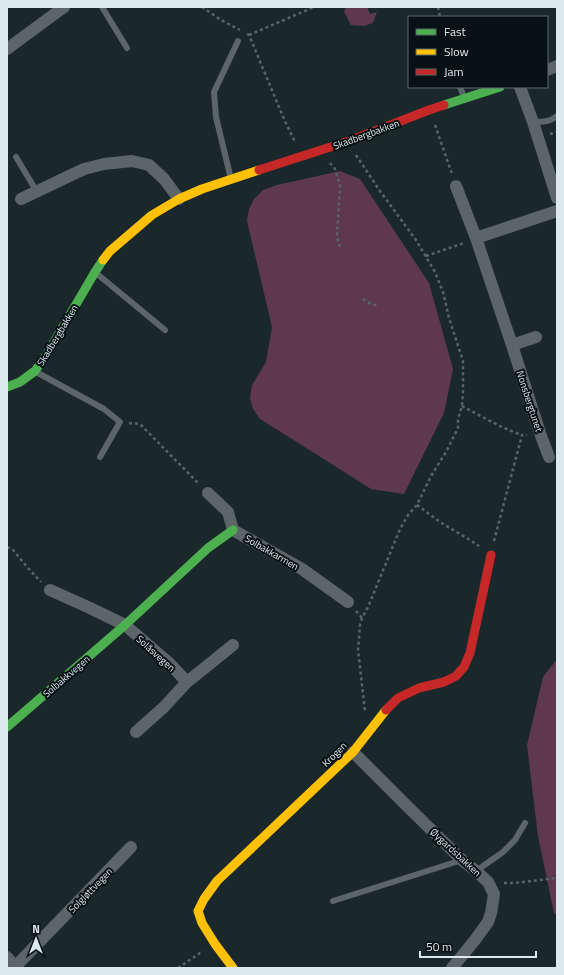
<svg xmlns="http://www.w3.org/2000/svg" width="564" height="975" viewBox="0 0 564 975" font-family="'Titillium Web',sans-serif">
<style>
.green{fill:#5e384f}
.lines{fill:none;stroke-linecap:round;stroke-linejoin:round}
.path{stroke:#5b6466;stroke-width:2.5;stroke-dasharray:3 3;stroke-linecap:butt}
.lane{stroke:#5c6568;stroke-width:6}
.street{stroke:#5c6568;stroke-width:12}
.fast{stroke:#4caf50;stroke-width:9}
.slow{stroke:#ffc107;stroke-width:9}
.jam{stroke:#c62828;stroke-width:9}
.labels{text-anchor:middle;stroke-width:4;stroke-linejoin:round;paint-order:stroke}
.street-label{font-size:10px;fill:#dce9ee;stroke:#081215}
</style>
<rect width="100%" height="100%" fill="#1b282b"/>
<!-- green -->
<path class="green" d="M 346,7 L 367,7 L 370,14 L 377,12 L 373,23 L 364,26 L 351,25 L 344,12 Z
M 340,171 L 360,179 L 429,283 L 453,369 L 444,413 L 404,494 L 371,489 L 308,449 L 260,419 L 253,409 L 250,398 L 252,385 L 266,362 L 272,327 L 247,221 L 249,209 L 254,199 L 263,190 L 277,185 Z
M 557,659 L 557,916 L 554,913 L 538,836 L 527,745 L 543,677 Z"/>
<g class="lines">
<!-- path -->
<path class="path" d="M 202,7 L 221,20 L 240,30
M 438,7 L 440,17
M 247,34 L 249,35 L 284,119 L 295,142
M 249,35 L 314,7
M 435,125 L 452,174
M 550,134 L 557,132
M 356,155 L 380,191 L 416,240 L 435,272 L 443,292 L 449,318 L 463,361 L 463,393 L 462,406 L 458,419 L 458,428 L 446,452 L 431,476 L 417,505 L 408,515 L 400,529 L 368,607 L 362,618 L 360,625 L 358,650 L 365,711
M 330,163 L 335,169 L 340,186 L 337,236 L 339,245 L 343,247
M 426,256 L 464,243
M 363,299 L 371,304 L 379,306
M 462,406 C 481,416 501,428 522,435
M 129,423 L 140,424 L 199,484
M 417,505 L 440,522 L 470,540 L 479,546
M 494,541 L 522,435 L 527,435
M 7,547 L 13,550 L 28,568 L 41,582
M 356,611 L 362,618
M 504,883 L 515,883 L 557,878
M 178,968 L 203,951"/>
<!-- lane -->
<path class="lane" d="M 102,7 L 127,48
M 460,87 L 464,97
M 533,122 C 542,122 550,122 557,116
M 16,157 L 37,192
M 231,179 L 216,117 L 214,92 L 238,41
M 96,273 L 165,330
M 36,372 L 104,409 L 120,422 L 100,457
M 476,871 L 503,852 L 515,840 L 525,823
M 333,901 L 462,860"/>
<!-- street -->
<path class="street" d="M 7,49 L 64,7
M 547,70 L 557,66
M 520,87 L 533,122 L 557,198
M 456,186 L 476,238 L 557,211
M 21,199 L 84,169 L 104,164 L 132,161 L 149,165 L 164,179 L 179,199
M 476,238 L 512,345 L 540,433 L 549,457
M 512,345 L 536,337
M 208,493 L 228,512 L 233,530 L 302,569 L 348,602
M 50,590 L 90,608 L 125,625 L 168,662 L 187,682
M 136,732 L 164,707 L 187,682 L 212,662 L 233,645
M 353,752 L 406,805 L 462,860 L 476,871 L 488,882 L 494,894 L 491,913 L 488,922 L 475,940 L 452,968
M 7,957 L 16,968
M 15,967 L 131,847"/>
<!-- fast -->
<path class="fast" d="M 444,105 L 500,87
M 7,387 L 20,382 L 35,371 L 47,354 L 95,272 L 103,260
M 7,727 L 125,625 L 208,548 L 233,530"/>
<!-- slow -->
<path class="slow" d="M 103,260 L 110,251 L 152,215 L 179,199 L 202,189 L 259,170
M 233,968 L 215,944 L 202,923 L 198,911 L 204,899 L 217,881 L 353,752 L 386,710"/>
<!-- jam -->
<path class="jam" d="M 259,170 L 349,141 L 429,110 L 444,105
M 386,710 L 398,698 L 419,688 L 444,682 L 456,676 L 464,667 L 470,653 L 491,555"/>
</g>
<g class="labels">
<!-- street labels -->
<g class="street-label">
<text transform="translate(366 134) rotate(-20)" y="4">Skadbergbakken</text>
<text transform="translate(57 335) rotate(-59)" y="4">Skadbergbakken</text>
<text transform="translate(530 401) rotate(72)" y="4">Nonsbergtunet</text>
<text transform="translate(272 552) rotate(30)" y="4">Solbakkarmen</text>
<text transform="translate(156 653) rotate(42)" y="4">Solåsvegen</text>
<text transform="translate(66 676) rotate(-41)" y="4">Solbakkvegen</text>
<text transform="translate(334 754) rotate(-45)" y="4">Krogen</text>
<text transform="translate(456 852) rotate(43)" y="4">Øygardsbakken</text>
<text transform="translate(90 890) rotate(-46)" y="4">Solgløttvegen</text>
</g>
</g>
<!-- border -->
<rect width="564" height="975" fill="none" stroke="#dce9ee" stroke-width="16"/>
<!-- legend -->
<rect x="408" y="16" width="140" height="72" fill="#081215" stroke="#5d686c"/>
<rect x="416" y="29" width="20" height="6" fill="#4caf50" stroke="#5d686c"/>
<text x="444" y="36" font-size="12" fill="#dce9ee">Fast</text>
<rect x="416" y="49" width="20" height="6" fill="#ffc107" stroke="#5d686c"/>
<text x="444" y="56" font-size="12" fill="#dce9ee">Slow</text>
<rect x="416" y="69" width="20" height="6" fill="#c62828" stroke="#5d686c"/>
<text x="444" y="76" font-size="12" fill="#dce9ee">Jam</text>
<!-- north arrow -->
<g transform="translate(36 939)" stroke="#081215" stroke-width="3" paint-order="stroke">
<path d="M0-3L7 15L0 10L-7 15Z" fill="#dce9ee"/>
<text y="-6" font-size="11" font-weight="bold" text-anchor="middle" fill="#dce9ee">N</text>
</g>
<!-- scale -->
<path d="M420 951v6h116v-6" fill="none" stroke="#dce9ee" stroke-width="2"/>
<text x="426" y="951" font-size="12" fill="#dce9ee" stroke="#081215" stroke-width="3" paint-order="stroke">50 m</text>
</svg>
